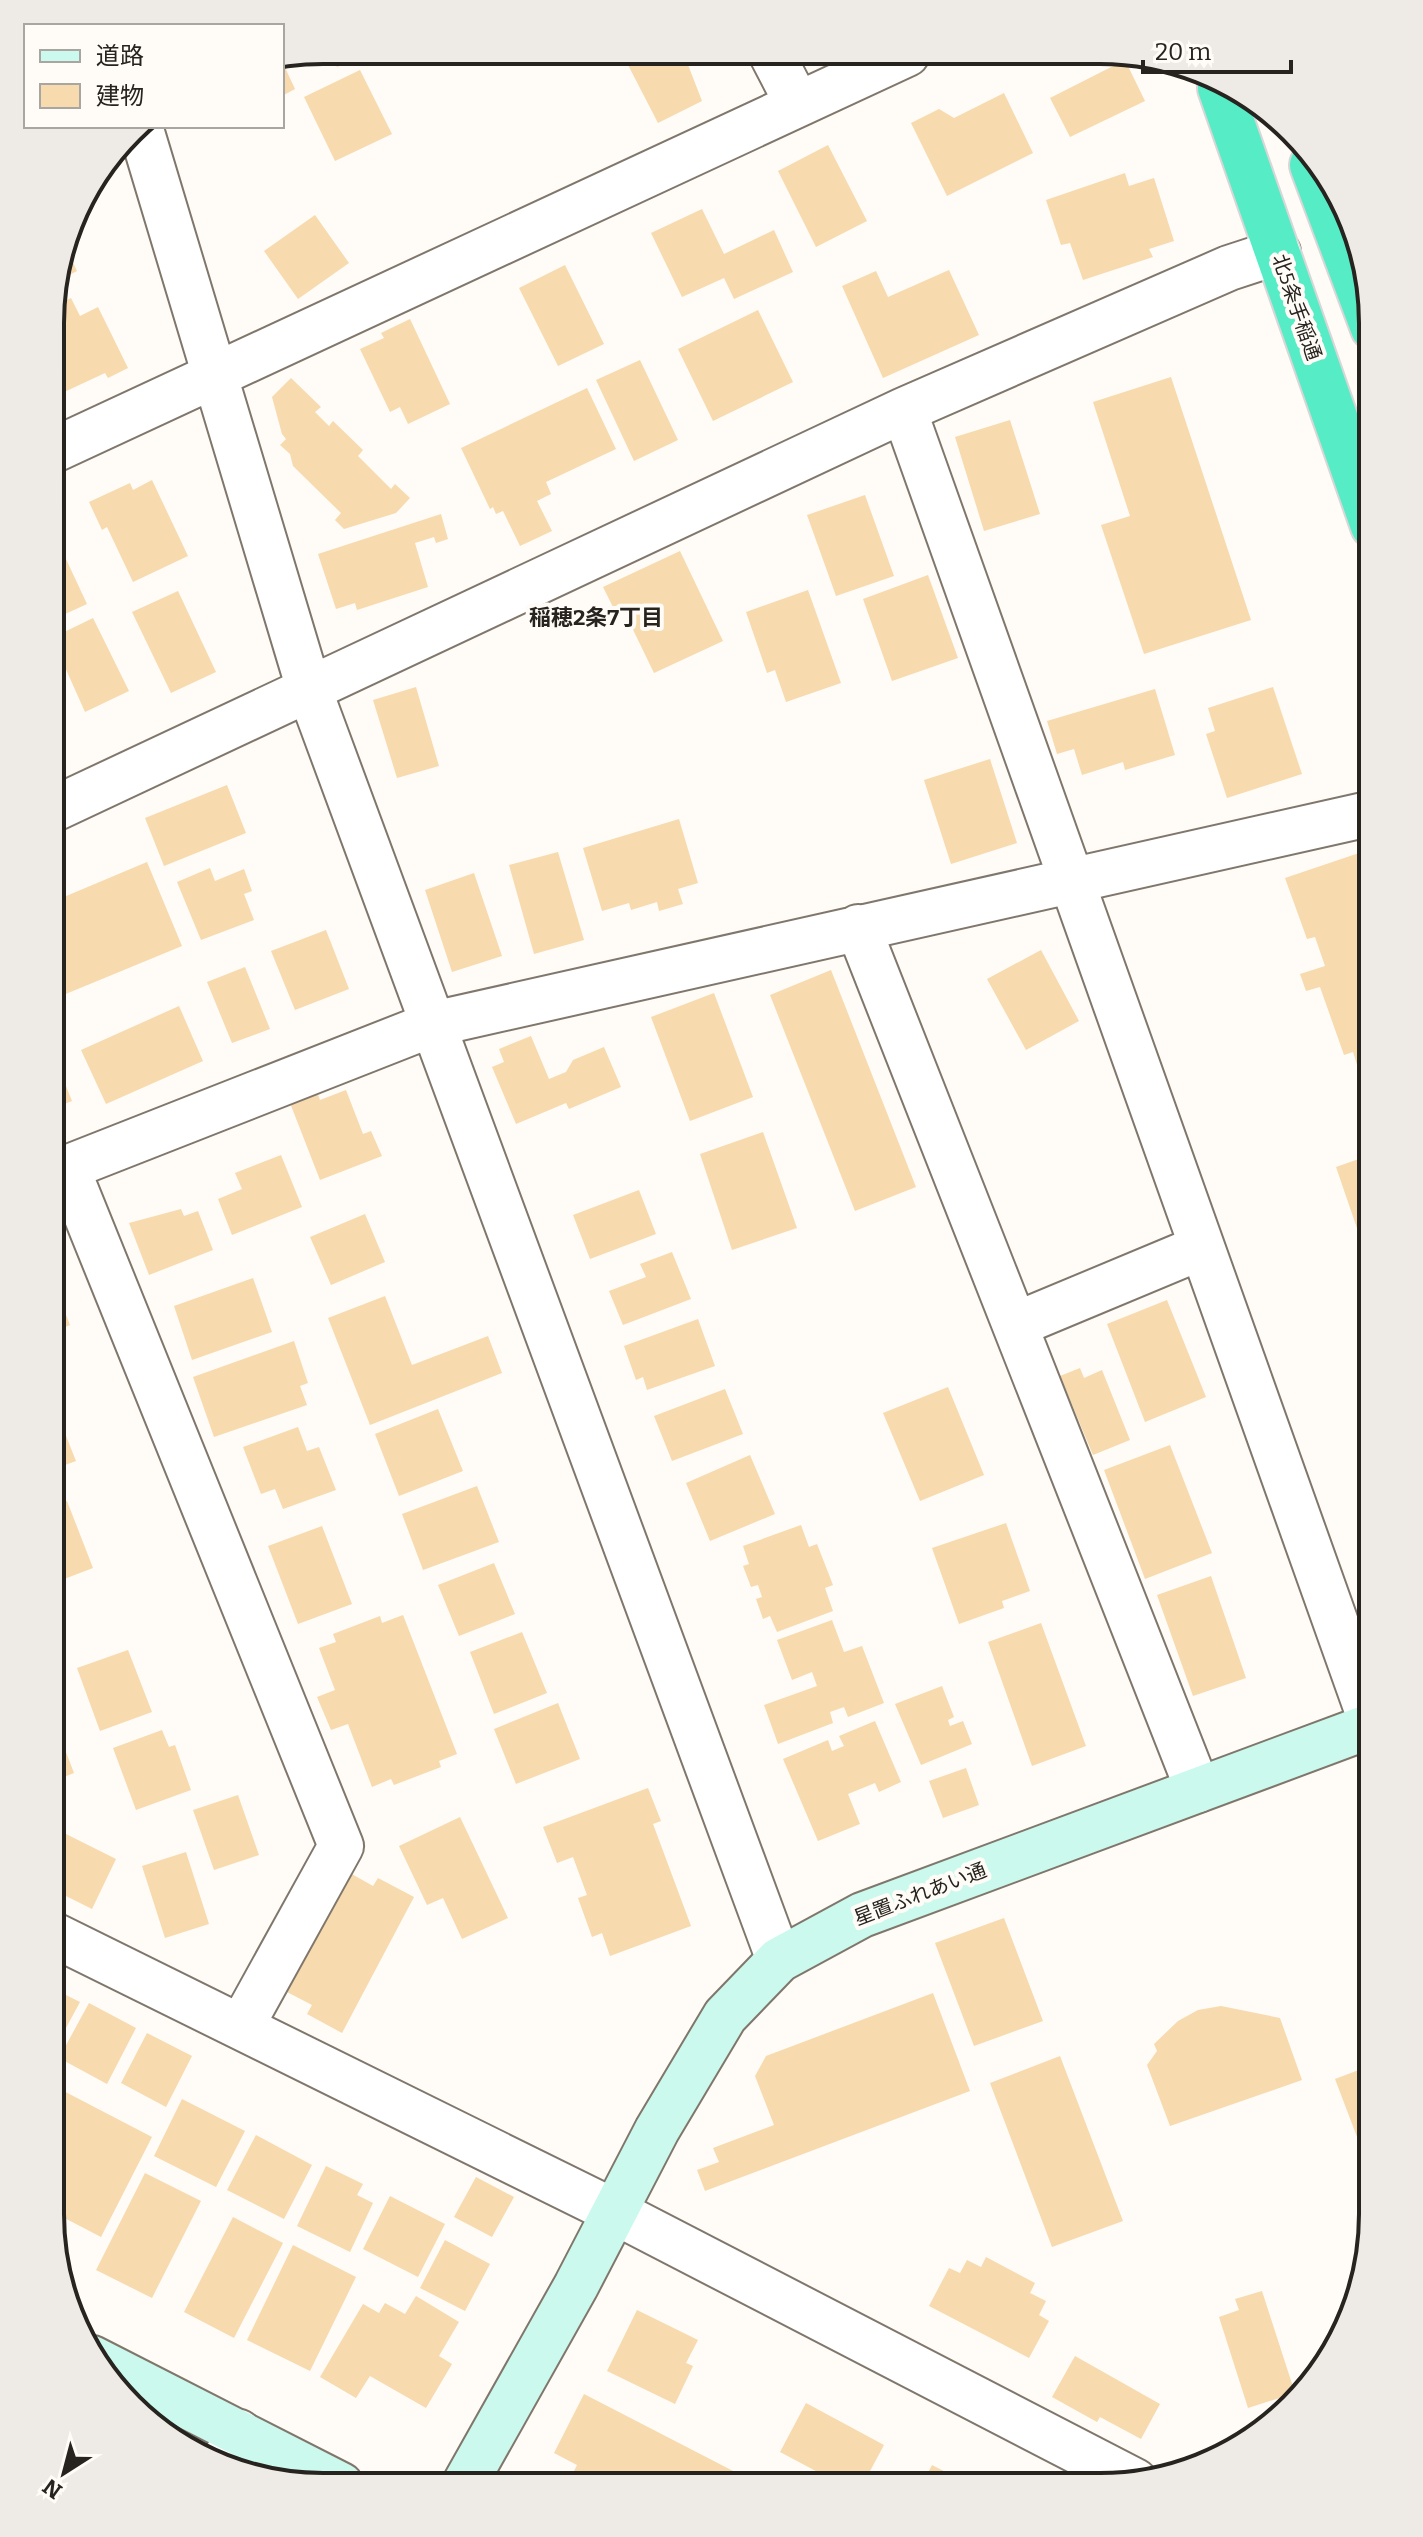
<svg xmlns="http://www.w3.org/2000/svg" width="1423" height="2537" viewBox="0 0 1423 2537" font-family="Bitter,'Noto Sans JP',serif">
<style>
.building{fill:#f7daae}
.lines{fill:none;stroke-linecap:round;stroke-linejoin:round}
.street-casing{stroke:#80776c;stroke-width:48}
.secondary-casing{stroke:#80776c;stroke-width:48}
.highway-casing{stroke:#d8d7d7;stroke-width:48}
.street{stroke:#fff;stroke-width:44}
.secondary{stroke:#ccf9ee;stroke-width:44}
.highway{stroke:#55ecc6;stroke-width:44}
.labels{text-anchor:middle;stroke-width:8;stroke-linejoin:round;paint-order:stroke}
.street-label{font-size:20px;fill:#27231f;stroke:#fffbf6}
.neighbourhood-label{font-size:22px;font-weight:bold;fill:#27231f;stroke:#fffbf6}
.rim{fill:none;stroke:#27231f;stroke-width:4}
</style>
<rect width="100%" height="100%" fill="#fffbf6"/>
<!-- building -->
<path class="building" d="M 329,50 L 372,50 L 337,67 Z
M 649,52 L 683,52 L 702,101 L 658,123 L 627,63 Z
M 1125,60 L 1145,101 L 1070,137 L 1050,98 Z
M 282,61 L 295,89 L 282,96 Z
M 360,70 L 392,134 L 335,161 L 304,97 Z
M 1004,93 L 1033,153 L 947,196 L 911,123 L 939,109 L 954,118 Z
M 828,145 L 867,221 L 816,247 L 778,171 Z
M 1125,173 L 1129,186 L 1154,178 L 1174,241 L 1149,249 L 1153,257 L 1083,280 L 1070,243 L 1061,245 L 1046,200 Z
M 702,209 L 724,254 L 774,230 L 793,272 L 734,299 L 724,278 L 682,297 L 651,233 Z
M 315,215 L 349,263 L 298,299 L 264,251 Z
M 65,246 L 77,271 L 54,283 L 55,278 Z
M 565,265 L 604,344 L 558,366 L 519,288 Z
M 949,270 L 979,335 L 883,378 L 842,286 L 876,271 L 888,297 Z
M 71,298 L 80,316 L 98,307 L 128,368 L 108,378 L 105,373 L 60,394 L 52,378 L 52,307 Z
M 758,310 L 793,382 L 713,421 L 678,349 Z
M 410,319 L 450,404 L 408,424 L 400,407 L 390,412 L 360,349 L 384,338 L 381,333 Z
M 640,360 L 678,440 L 634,461 L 596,380 Z
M 1171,377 L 1251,620 L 1144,654 L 1101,525 L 1130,516 L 1093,402 Z
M 291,378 L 321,407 L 315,412 L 329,426 L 333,421 L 363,450 L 358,456 L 391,489 L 395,484 L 410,498 L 396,513 L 344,529 L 335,520 L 341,513 L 293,466 L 290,454 L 280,445 L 286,439 L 282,434 L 272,397 Z
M 587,388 L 616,449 L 546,482 L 551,494 L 537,501 L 552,531 L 520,546 L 503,511 L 496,514 L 493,507 L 490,509 L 461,448 Z
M 1010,420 L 1040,514 L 984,531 L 955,437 Z
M 152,480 L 188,556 L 133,582 L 107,527 L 102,530 L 89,502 L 130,483 L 133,490 Z
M 865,495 L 894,576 L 836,596 L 807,515 Z
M 441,514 L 448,539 L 436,543 L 434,537 L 415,543 L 428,587 L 357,610 L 355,603 L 336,609 L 318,554 Z
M 52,529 L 87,604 L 52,620 Z
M 680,551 L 723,641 L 654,673 L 623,609 L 616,613 L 603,587 Z
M 928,575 L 958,658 L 892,681 L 863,599 Z
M 808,590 L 841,683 L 786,702 L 775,670 L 767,673 L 746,612 Z
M 178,591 L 216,672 L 171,693 L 132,612 Z
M 93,618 L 129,691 L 85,712 L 52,638 Z
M 416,687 L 439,766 L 397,778 L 373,700 Z
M 1273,687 L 1302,774 L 1227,798 L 1206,734 L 1215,731 L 1208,708 Z
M 1155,689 L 1175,755 L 1125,770 L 1123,762 L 1082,775 L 1074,749 L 1057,754 L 1047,721 Z
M 52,711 L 62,732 L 52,738 Z
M 990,759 L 1017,843 L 951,864 L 924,780 Z
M 227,785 L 246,833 L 164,866 L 145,818 Z
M 679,819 L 698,883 L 678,889 L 683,904 L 659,911 L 657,902 L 631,910 L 629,903 L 602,911 L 583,848 Z
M 558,852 L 584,940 L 534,954 L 509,865 Z
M 1362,852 L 1373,884 L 1373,1066 L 1359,1071 L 1353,1052 L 1344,1055 L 1320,987 L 1306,991 L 1300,974 L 1325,966 L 1315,937 L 1307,939 L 1285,878 Z
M 147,862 L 182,946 L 56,998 L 51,986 L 52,902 Z
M 210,868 L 215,881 L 244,869 L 252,891 L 244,894 L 254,920 L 201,940 L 177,882 Z
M 474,873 L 502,956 L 452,972 L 425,890 Z
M 326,930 L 349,989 L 295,1010 L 271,951 Z
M 1041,950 L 1079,1021 L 1026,1050 L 987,979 Z
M 245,967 L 270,1029 L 232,1043 L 207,982 Z
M 831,970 L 916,1187 L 855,1211 L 770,995 Z
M 714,993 L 753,1097 L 690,1121 L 651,1017 Z
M 179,1006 L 203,1061 L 106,1104 L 81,1050 Z
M 531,1036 L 549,1079 L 566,1072 L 573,1060 L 604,1047 L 621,1087 L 569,1109 L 566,1103 L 516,1124 L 492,1067 L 504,1062 L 499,1049 Z
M 51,1049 L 72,1101 L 51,1109 Z
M 346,1090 L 363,1134 L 371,1131 L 382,1156 L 320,1180 L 290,1103 L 317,1092 L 320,1100 Z
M 763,1132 L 797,1228 L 732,1250 L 700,1154 Z
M 1373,1154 L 1373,1236 L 1361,1240 L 1336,1167 Z
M 281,1155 L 302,1207 L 232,1235 L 218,1199 L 242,1189 L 235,1173 Z
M 639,1190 L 656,1234 L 590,1259 L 573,1215 Z
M 181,1209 L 184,1216 L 198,1211 L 213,1250 L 149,1275 L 129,1223 Z
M 365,1214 L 385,1262 L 331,1285 L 310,1237 Z
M 672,1252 L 691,1299 L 623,1325 L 609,1291 L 646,1277 L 640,1264 Z
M 51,1277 L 70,1325 L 51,1333 Z
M 253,1278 L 272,1332 L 192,1360 L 174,1306 Z
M 385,1296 L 412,1365 L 488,1336 L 502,1373 L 370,1425 L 328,1318 Z
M 1167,1300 L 1206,1397 L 1145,1422 L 1107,1324 Z
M 698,1319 L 715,1366 L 647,1390 L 643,1377 L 636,1380 L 624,1346 Z
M 294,1341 L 308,1383 L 300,1386 L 307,1405 L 214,1437 L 193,1377 Z
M 1080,1368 L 1084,1378 L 1102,1370 L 1130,1440 L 1093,1455 L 1060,1376 Z
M 948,1387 L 984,1475 L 920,1501 L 883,1413 Z
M 725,1389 L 743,1434 L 672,1461 L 654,1416 Z
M 51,1398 L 76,1461 L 51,1470 Z
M 438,1409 L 463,1471 L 399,1496 L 375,1434 Z
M 298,1427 L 307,1451 L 319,1447 L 336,1490 L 283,1509 L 275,1489 L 261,1494 L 243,1447 Z
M 1170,1445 L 1212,1553 L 1145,1579 L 1104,1470 Z
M 750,1455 L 775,1514 L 710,1541 L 686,1483 Z
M 477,1486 L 499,1542 L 423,1570 L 402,1514 Z
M 67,1501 L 93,1568 L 51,1584 L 51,1508 Z
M 1006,1523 L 1030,1591 L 1002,1601 L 1004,1608 L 959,1624 L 932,1548 Z
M 801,1525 L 809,1547 L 817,1544 L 833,1585 L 825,1588 L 833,1611 L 777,1632 L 770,1616 L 763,1619 L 756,1599 L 762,1597 L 758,1585 L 751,1587 L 743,1566 L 749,1564 L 743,1546 Z
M 322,1526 L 352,1604 L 298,1624 L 268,1546 Z
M 494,1563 L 515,1614 L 459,1636 L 438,1585 Z
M 1211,1576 L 1246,1678 L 1193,1696 L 1157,1595 Z
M 403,1615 L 457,1754 L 439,1761 L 441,1767 L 394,1785 L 391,1779 L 372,1787 L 348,1724 L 331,1730 L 317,1697 L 335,1690 L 319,1648 L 336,1642 L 333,1634 L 380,1616 L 382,1623 Z
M 832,1620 L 844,1652 L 862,1646 L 884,1703 L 848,1717 L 844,1707 L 830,1712 L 833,1723 L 778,1744 L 764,1705 L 817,1686 L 812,1672 L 792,1680 L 777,1640 Z
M 1041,1623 L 1086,1746 L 1032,1766 L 988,1642 Z
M 522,1632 L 547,1693 L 494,1714 L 470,1652 Z
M 51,1643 L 61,1670 L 51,1673 Z
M 128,1650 L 152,1712 L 100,1731 L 77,1668 Z
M 942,1686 L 954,1717 L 948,1720 L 950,1726 L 963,1721 L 972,1744 L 921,1765 L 895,1704 Z
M 558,1703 L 580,1759 L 516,1784 L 494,1729 Z
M 51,1713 L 74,1773 L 51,1782 Z
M 875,1721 L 901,1782 L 879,1792 L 875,1783 L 848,1794 L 860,1824 L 818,1841 L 783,1759 L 828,1740 L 832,1751 L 844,1746 L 839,1736 Z
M 162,1730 L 169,1747 L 175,1745 L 191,1790 L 136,1810 L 113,1748 Z
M 966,1768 L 979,1805 L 943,1818 L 929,1781 Z
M 648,1788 L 661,1821 L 653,1824 L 691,1926 L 610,1956 L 602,1933 L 592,1937 L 578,1898 L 587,1895 L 573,1857 L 557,1863 L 543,1827 Z
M 238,1795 L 259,1855 L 214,1870 L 193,1810 Z
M 460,1817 L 508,1918 L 462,1939 L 443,1898 L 427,1905 L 399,1846 Z
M 50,1826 L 116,1859 L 92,1909 L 50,1888 Z
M 186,1852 L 209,1924 L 165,1938 L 142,1866 Z
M 350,1873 L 373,1886 L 378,1878 L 414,1897 L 342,2033 L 307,2014 L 312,2005 L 287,1992 Z
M 1004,1918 L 1043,2021 L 974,2046 L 935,1943 Z
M 50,1987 L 80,2002 L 53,2052 L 50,2050 Z
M 933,1993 L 970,2091 L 705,2191 L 697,2170 L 719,2162 L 713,2148 L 774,2125 L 755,2076 L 766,2056 Z
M 89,2003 L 136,2028 L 107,2084 L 59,2058 Z
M 1221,2006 L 1280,2018 L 1302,2080 L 1170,2126 L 1147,2065 L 1157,2051 L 1154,2044 L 1178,2021 L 1198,2010 Z
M 147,2033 L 192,2056 L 166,2107 L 121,2083 Z
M 1060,2056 L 1123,2221 L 1052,2247 L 990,2083 Z
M 1372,2065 L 1372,2147 L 1362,2150 L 1335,2079 Z
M 54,2086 L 152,2137 L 101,2237 L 53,2212 L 65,2186 L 50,2178 L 50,2094 Z
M 182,2099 L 245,2131 L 216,2187 L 154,2156 Z
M 256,2135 L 312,2165 L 284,2219 L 227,2190 Z
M 1372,2162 L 1372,2187 L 1364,2165 Z
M 326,2166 L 363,2184 L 357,2195 L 373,2203 L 350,2252 L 297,2226 Z
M 145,2173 L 201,2201 L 152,2298 L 96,2270 Z
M 476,2177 L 514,2197 L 492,2237 L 454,2217 Z
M 390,2196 L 445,2224 L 418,2277 L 363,2249 Z
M 233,2217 L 283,2243 L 234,2338 L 184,2312 Z
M 445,2240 L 490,2264 L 465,2311 L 420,2288 Z
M 293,2245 L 356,2277 L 310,2371 L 247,2340 Z
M 986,2257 L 1035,2283 L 1030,2293 L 1046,2301 L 1039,2315 L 1049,2321 L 1029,2358 L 929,2306 L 949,2268 L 960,2273 L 967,2260 L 981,2267 Z
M 1262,2291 L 1295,2393 L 1248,2408 L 1219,2317 L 1239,2310 L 1235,2299 Z
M 416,2296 L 459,2322 L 439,2356 L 452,2364 L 426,2408 L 370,2376 L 356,2398 L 320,2377 L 363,2304 L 379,2313 L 385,2303 L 405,2314 Z
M 637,2310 L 698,2340 L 686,2363 L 693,2366 L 675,2404 L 607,2371 Z
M 1075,2356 L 1160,2404 L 1141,2439 L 1100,2417 L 1097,2422 L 1052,2397 Z
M 584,2394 L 737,2473 L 730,2486 L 618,2486 L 606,2480 L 603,2486 L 574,2471 L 577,2465 L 554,2453 Z
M 806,2403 L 884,2445 L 862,2486 L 844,2486 L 780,2452 Z
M 932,2465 L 975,2487 L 921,2486 Z
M 747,2479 L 761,2486 L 744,2486 Z"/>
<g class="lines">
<defs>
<path id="street" d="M 771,53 L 797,103
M 140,126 L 309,689 L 779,1960
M 904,410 L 1373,1727
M 52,451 L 907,54
M 52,810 L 904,410 L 1229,268 L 1278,252
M 858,927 L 1198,1790
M 67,1168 L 341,1846 L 241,2027
M 51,1174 L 433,1024 L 1373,813
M 1015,1325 L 1202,1247
M 50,1933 L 615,2212 L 1135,2481
M 225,2459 L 239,2432"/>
<path id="secondary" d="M 92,2358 L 341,2485
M 464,2485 L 576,2286 L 657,2130 L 725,2016 L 779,1960 L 862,1915 L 1373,1725"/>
<path id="highway" d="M 1220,88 L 1373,526
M 1312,165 L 1373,328"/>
</defs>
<!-- street casing -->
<use href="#street" class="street-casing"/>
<!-- secondary casing -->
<use href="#secondary" class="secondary-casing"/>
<!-- highway casing -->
<use href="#highway" class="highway-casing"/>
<!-- street -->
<use href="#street" class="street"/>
<!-- secondary -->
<use href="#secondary" class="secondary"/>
<!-- highway -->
<use href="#highway" class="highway"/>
</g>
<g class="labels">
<!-- street labels -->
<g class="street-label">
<text transform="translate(1297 307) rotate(71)" y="7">北5条手稲通</text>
<text transform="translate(920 1894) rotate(-21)" y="7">星置ふれあい通</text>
</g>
<!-- neighbourhood labels -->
<g class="neighbourhood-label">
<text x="596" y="625">稲穂2条7丁目</text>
</g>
</g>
<!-- crop -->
<path d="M0 0H1423V2537H0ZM323 64H1100A259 259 0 0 1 1359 323V2214A259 259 0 0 1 1100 2473H323A259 259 0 0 1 64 2214V323A259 259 0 0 1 323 64Z" fill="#eeeae5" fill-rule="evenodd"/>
<path class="rim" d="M323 64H1100A259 259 0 0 1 1359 323V2214A259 259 0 0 1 1100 2473H323A259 259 0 0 1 64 2214V323A259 259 0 0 1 323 64Z"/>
<!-- legend -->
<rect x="24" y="24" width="260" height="104" fill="#fffbf6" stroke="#a9a5a0" stroke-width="2"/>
<rect x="40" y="50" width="40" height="12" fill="#ccf9ee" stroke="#a9a5a0" stroke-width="2"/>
<text x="96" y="64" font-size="24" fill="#27231f">道路</text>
<rect x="40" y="84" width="40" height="24" fill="#f7daae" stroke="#a9a5a0" stroke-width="2"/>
<text x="96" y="104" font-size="24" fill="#27231f">建物</text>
<!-- north arrow -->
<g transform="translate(64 2473) rotate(216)" stroke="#fffbf6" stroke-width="6" paint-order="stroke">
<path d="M0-6L14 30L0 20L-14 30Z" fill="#27231f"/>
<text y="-12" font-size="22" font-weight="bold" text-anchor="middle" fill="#27231f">N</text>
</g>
<!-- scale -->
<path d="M1143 60v12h148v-12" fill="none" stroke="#27231f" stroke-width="4"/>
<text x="1155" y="60" font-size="24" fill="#27231f" stroke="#fffbf6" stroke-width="6" paint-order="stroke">20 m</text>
</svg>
